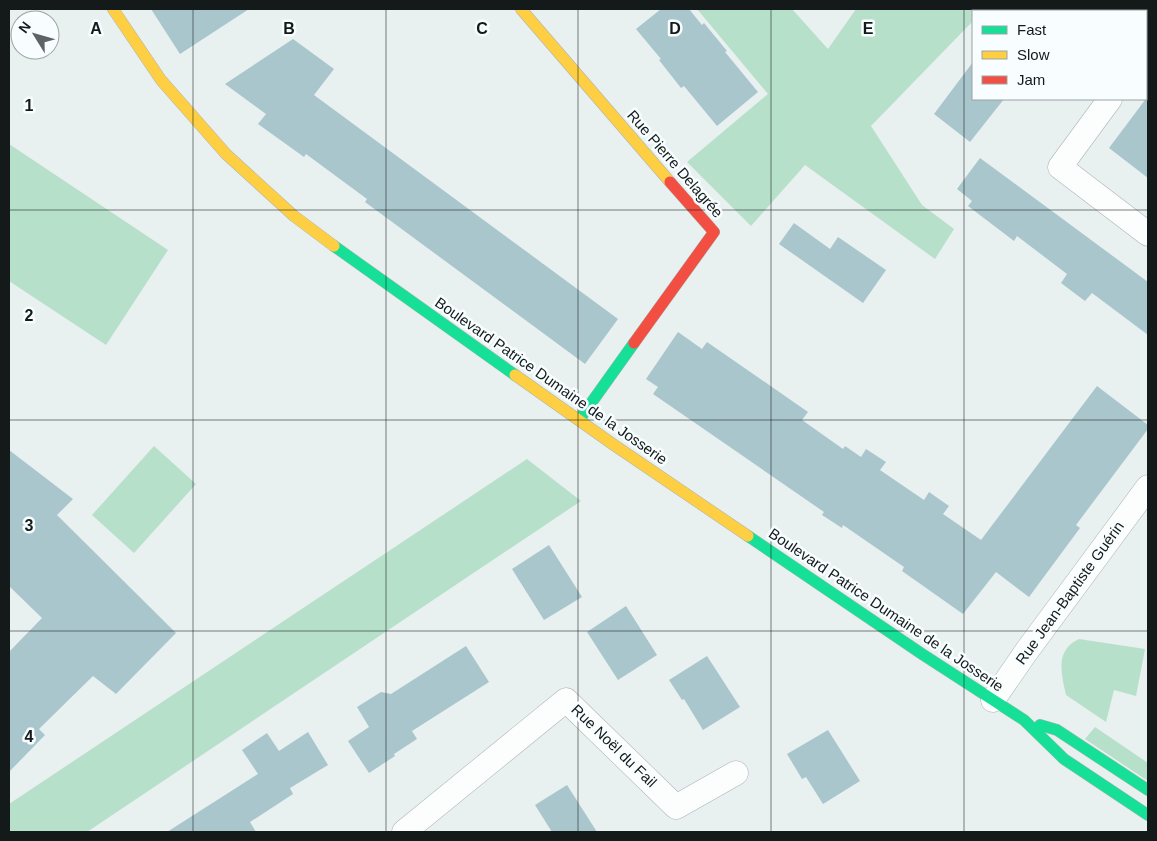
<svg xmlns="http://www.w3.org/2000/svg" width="1157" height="841" viewBox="0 0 1157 841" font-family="Helvetica,sans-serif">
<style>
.green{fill:#b7e0cb}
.building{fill:#a9c6cd}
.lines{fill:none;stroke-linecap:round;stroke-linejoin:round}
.street-casing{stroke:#adb4b4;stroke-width:25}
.fast-casing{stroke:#adb4b4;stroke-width:12}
.slow-casing{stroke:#adb4b4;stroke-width:12}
.jam-casing{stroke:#adb4b4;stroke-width:12}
.street{stroke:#fcfdfd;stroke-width:24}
.fast{stroke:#16e098;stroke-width:11}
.slow{stroke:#ffcf43;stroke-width:11}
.jam{stroke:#f24e42;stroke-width:11}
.grid{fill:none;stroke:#14191a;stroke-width:1;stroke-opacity:0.55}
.labels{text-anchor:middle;stroke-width:5;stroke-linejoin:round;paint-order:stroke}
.street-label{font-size:15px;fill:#14191a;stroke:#f8feff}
.grid-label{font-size:16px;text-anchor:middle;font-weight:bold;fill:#14191a;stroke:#f8feff;stroke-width:5;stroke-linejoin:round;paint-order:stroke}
</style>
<rect width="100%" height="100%" fill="#e8f0f0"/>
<!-- green -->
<path class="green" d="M 697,9 L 792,9 L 828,49 L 856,9 L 986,9 L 983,11 L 973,11 L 973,21 L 871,126 L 922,205 L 954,229 L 935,259 L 805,165 L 751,226 L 687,162 L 768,94 Z
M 9,144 L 168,250 L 106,345 L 9,281 Z
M 154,446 L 196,484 L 134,553 L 92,515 Z
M 527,459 L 581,501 L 87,832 L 9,832 L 9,804 Z
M 1079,639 L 1145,649 L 1136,696 L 1114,690 L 1106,722 L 1066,695 C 1061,673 1055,650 1079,639 Z
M 1095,727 L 1148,763 L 1148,781 L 1085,739 Z"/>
<!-- building -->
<path class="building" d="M 151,9 L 249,9 L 180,54 Z
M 661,9 L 689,9 L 702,25 L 704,23 L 727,51 L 725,52 L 758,92 L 717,126 L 684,86 L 681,88 L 659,60 L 661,59 L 636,29 Z
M 293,39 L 334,69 L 314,95 L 618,319 L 585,364 L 365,202 L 367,199 L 306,154 L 304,157 L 258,124 L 266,114 L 225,84 Z
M 973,62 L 973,99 L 1004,99 L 970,142 L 934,114 Z
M 1148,96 L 1148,178 L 1109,148 Z
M 980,158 L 1148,282 L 1148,335 L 1092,293 L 1085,301 L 1061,283 L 1067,274 L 1017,236 L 1014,241 L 968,206 L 972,201 L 957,189 Z
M 794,223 L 830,249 L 838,237 L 886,270 L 863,303 L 779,244 Z
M 678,332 L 702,349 L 707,342 L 808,412 L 802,420 L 843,449 L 845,446 L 861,457 L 866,449 L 886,462 L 880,470 L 924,500 L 929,492 L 949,506 L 943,514 L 981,540 L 1097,386 L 1148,425 L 1148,429 L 1076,525 L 1080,528 L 1029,597 L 996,572 L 963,614 L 902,571 L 904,567 L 843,525 L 842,528 L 822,515 L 824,512 L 653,394 L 658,387 L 646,379 Z
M 9,450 L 73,499 L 57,515 L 176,633 L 116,694 L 93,676 L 39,729 L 45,735 L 9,772 L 9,652 L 42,618 L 9,586 Z
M 549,545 L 582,597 L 544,620 L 512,569 Z
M 626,606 L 657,655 L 618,680 L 587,632 Z
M 466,646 L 489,682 L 412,731 L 417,739 L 394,754 L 395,756 L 369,773 L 348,741 L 369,727 L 357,707 L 381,692 L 391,694 Z
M 707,656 L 740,707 L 703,730 L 684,699 L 682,700 L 669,680 Z
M 828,730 L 860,781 L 823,804 L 806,777 L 802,779 L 787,754 Z
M 308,732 L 328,765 L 290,788 L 293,794 L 250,822 L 256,832 L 167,832 L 258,774 L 242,750 L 267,733 L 279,751 Z
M 567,785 L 597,832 L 552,832 L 535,805 Z"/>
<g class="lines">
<defs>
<path id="street" d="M 1146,50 L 1148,46
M 1110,99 L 1060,167 L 1148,234
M 993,700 L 1026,652 L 1148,487
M 404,832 L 566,700 L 676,807 L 736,773"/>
<path id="fast" d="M 334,246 L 515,375
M 579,420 L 634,343
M 748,536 L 922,654 L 1024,720 L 1064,759 L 1148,815
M 1040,725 L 1057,730 L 1148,790"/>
<path id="slow" d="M 113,9 L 161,80 L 226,154 L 294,216 L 334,246
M 521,9 L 670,182
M 515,375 L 614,445 L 748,536"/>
<path id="jam" d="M 634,343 L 714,232 L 670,182"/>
</defs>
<!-- street casing -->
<use href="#street" class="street-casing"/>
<!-- fast casing -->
<use href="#fast" class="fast-casing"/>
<!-- slow casing -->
<use href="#slow" class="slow-casing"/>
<!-- jam casing -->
<use href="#jam" class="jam-casing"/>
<!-- street -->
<use href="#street" class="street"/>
<!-- fast -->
<use href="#fast" class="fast"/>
<!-- slow -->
<use href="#slow" class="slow"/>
<!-- jam -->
<use href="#jam" class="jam"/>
</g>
<!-- grid -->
<path class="grid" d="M 193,9 L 193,832M 386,9 L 386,832M 578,9 L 578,832M 771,9 L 771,832M 964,9 L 964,832M 9,210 L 1148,210M 9,420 L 1148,420M 9,631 L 1148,631"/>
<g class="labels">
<!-- street labels -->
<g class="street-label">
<text transform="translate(675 164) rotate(49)" y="5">Rue Pierre Delagrée</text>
<text transform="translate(551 381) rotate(35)" y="5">Boulevard Patrice Dumaine de la Josserie</text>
<text transform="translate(1070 593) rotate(-54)" y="5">Rue Jean-Baptiste Guérin</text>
<text transform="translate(886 610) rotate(34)" y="5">Boulevard Patrice Dumaine de la Josserie</text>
<text transform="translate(614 746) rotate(44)" y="5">Rue Noël du Fail</text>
</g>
</g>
<g class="grid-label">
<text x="96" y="34">A</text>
<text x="289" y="34">B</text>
<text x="482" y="34">C</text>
<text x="675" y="34">D</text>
<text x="868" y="34">E</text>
<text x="29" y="111">1</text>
<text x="29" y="321">2</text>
<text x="29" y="531">3</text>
<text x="29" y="742">4</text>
</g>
<!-- border -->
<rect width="1157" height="841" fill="none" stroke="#14191a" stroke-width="20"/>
<!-- legend -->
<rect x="972" y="10" width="175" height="90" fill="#f8feff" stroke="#9da2a3"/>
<rect x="982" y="26" width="25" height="8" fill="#16e098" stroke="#9da2a3"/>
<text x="1017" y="35" font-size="15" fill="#14191a">Fast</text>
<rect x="982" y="51" width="25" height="8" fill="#ffcf43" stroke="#9da2a3"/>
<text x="1017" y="60" font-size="15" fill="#14191a">Slow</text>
<rect x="982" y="76" width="25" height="8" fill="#f24e42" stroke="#9da2a3"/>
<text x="1017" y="85" font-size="15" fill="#14191a">Jam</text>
<!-- north arrow -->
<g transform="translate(35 35) rotate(307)"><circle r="24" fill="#f8feff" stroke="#9da2a3"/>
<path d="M0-4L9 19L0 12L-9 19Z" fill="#5e6465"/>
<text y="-8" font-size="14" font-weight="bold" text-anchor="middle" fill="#14191a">N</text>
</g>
</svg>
